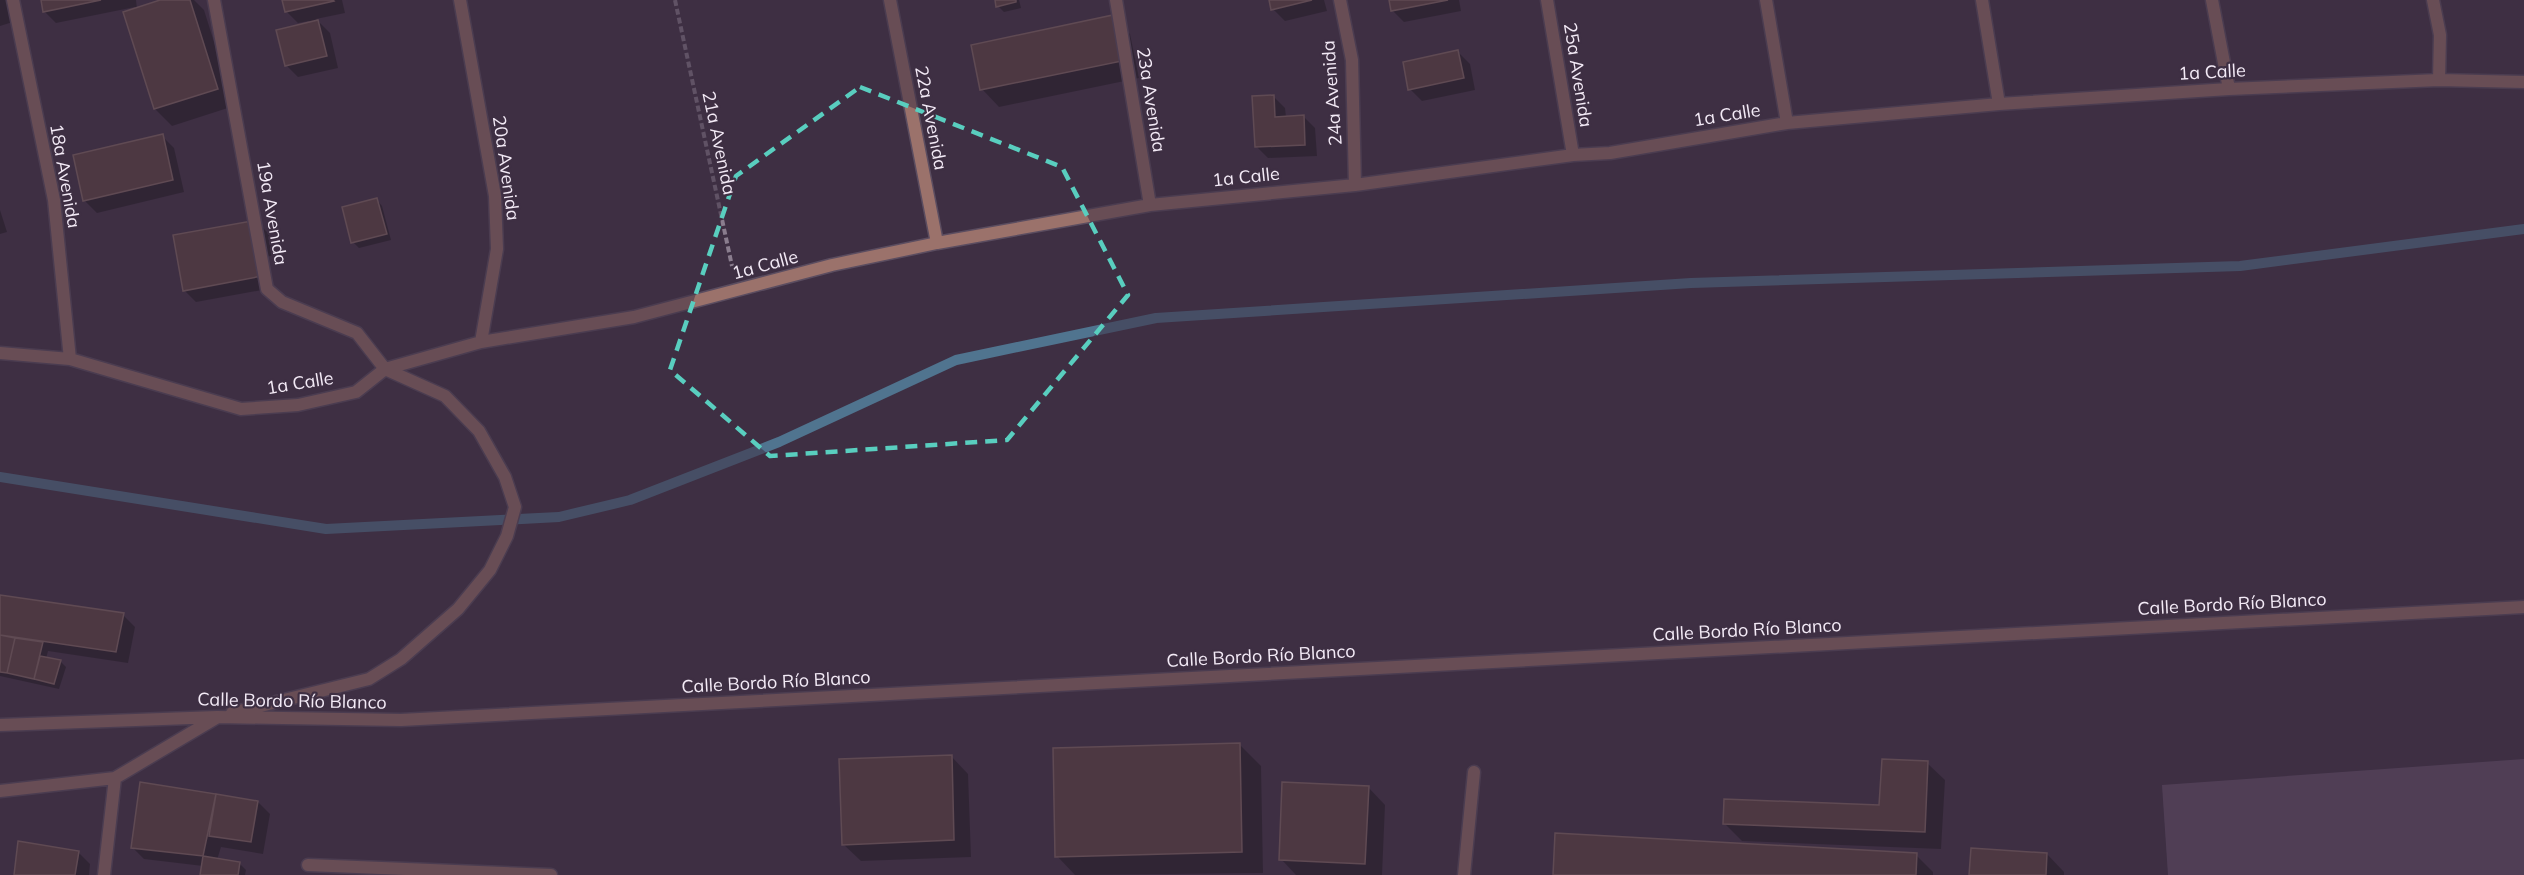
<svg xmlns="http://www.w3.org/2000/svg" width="2524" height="875" viewBox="0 0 2524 875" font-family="Mulish,sans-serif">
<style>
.green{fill:#66516c}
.shadow{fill:#0007}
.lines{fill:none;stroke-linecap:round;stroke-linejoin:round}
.stream{stroke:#50748f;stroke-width:10}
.building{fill:#604441;stroke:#886a66;stroke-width:1.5}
.service-casing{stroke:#5b4d60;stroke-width:15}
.minor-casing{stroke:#5b4d60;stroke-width:15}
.path{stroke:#8a7d8e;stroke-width:4;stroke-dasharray:6 3;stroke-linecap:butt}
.service{stroke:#9b726b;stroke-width:12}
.minor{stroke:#9b726b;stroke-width:12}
.marked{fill:none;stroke:#59cebf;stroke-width:4.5;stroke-dasharray:12 8;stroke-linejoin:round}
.labels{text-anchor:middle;stroke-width:4.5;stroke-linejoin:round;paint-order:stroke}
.street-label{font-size:18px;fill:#f3eaf6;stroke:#3e2f43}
</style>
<rect width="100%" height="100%" fill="#3e2f43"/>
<!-- green -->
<path class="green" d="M 2524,759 L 2524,875 L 2168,875 L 2162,785 Z"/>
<!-- shadow -->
<path class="shadow" d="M 0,0 L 13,0 L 19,20 L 0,26 Z
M 42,0 L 136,0 L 137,9 L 164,0 L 194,0 L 204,10 L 234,106 L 172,126 L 155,109 L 135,7 L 56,23 L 44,11 Z
M 284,0 L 342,0 L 345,13 L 316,19 L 330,33 L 338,68 L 298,77 L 286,65 L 310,23 L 309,21 L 298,23 L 286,11 Z
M 996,0 L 1019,0 L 1021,8 L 1004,12 L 998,6 Z
M 1271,0 L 1324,0 L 1327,11 L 1285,21 L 1273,9 Z
M 1390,0 L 1459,0 L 1461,11 L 1404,22 L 1392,10 Z
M 1113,17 L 1130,34 L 1139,78 L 999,107 L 982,89 Z
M 1458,52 L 1470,64 L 1475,90 L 1422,101 L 1410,89 Z
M 1273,96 L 1285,108 L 1286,117 L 1303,116 L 1315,128 L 1317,156 L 1268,158 L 1256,146 Z
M 162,136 L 174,148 L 184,192 L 97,213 L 85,201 Z
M 377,200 L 382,206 L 391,240 L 359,248 L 353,242 Z
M 0,210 L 7,232 L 0,234 Z
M 257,222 L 269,234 L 273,255 L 267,257 L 273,288 L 196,302 L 184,290 Z
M 0,598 L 123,615 L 135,627 L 128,663 L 48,651 L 46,659 L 60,661 L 66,667 L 59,689 L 0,676 Z
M 1239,744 L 1261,766 L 1263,873 L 1075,875 L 1057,856 Z
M 951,756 L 968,774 L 971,857 L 861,861 L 843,844 Z
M 1927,763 L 1945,780 L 1941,849 L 1742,841 L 1725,824 L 1881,807 Z
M 141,783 L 258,802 L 270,814 L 263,854 L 221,847 L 217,860 L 240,864 L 246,870 L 245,875 L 201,875 L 203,866 L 144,859 L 132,847 Z
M 1368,787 L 1385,805 L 1382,875 L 1296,875 L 1281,859 Z
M 78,852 L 90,864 L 89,875 L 15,875 Z
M 2047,854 L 2064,872 L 2064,875 L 1971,875 Z
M 1916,855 L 1933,872 L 1933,875 L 1555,875 Z"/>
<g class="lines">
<!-- stream -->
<path class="stream" d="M 0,477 L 326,529 L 559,517 L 630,500 L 779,442 L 956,360 L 1156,318 L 1691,283 L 2240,266 L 2524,229"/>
</g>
<!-- building -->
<path class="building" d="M 41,0 L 101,0 L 43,12 Z
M 160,0 L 190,0 L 218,89 L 154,109 L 123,12 Z
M 282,0 L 333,0 L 334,1 L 285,12 Z
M 995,0 L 1016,0 L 1016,2 L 996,7 Z
M 1269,0 L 1312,0 L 1271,10 Z
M 1389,0 L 1448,0 L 1391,11 Z
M 1113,15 L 1122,61 L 980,90 L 971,45 Z
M 318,20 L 327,56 L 285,66 L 276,30 Z
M 1458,50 L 1464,78 L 1408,90 L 1403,62 Z
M 1274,95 L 1275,117 L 1304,115 L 1305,145 L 1255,147 L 1252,96 Z
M 163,134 L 173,180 L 83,201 L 73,155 Z
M 377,198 L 387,234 L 351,243 L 342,207 Z
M 258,220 L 262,276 L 183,291 L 173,235 Z
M 0,595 L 124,613 L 116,652 L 0,635 Z
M 0,635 L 15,638 L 7,673 L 0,672 Z
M 15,638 L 43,642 L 34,679 L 7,673 Z
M 40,656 L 61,660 L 54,684 L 34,679 Z
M 1240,743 L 1242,852 L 1055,857 L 1053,748 Z
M 952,755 L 954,840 L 842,845 L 839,759 Z
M 1882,759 L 1928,761 L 1925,832 L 1723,824 L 1724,799 L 1879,805 Z
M 140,782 L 216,794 L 203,856 L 131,848 Z
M 1282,782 L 1369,786 L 1365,864 L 1279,860 Z
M 216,794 L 258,801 L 251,842 L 209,836 Z
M 1555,833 L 1917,853 L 1916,875 L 1553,875 Z
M 18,841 L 79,851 L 75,875 L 14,875 Z
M 1971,848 L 2047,853 L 2046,875 L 1969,875 Z
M 203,856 L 240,862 L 238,875 L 200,875 Z"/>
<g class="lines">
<defs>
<path id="service" d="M 308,865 L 551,875
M 1464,875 L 1474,772"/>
<path id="minor" d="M 13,0 L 54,200 L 70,359
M 214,0 L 267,289 L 282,302 L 357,333 L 385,369 L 445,396 L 479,431 L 505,477 L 515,507 L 507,536 L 490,570 L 458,609 L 401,659 L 369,679 L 232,713
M 460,0 L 495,196 L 497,249 L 481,342
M 890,0 L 937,243
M 1116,0 L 1150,205
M 1340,0 L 1352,60 L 1355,185
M 1547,0 L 1573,155
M 1766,0 L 1787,123
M 1982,0 L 1999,104
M 2212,0 L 2229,89
M 2433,0 L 2440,35 L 2439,80
M 0,353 L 70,359 L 241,409 L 298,405 L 356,392 L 385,369 L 481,342 L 634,317 L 832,265 L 937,243 L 1150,205 L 1355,185 L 1573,155 L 1610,153 L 1787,123 L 1999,104 L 2229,89 L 2439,80 L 2524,82
M 0,725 L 217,717 L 401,720 L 2524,607
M 0,791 L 115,778 L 216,718
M 104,875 L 115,778"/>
</defs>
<!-- service casing -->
<use href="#service" class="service-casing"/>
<!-- minor casing -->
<use href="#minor" class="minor-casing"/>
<!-- path -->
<path class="path" d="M 675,0 L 732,266"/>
<!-- service -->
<use href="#service" class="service"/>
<!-- minor -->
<use href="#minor" class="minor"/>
</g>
<!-- marked area -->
<path d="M0 0H2524V875H0ZM 860,87 L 1062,167 L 1128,295 L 1007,440 L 770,456 L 670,370 L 736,176 Z" fill="#3e2f43" fill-opacity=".55" fill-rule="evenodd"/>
<path class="marked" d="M 860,87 L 1062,167 L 1128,295 L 1007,440 L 770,456 L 670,370 L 736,176 Z"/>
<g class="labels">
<!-- street labels -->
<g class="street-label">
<text transform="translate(2212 72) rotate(-3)" y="6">1a Calle</text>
<text transform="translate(1578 75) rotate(81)" y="6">25a Avenida</text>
<text transform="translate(1332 93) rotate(-94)" y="6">24a Avenida</text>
<text transform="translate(1151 100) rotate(81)" y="6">23a Avenida</text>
<text transform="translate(1727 115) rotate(-9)" y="6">1a Calle</text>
<text transform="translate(931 118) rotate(79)" y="6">22a Avenida</text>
<text transform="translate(719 143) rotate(78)" y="6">21a Avenida</text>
<text transform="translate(506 168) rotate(82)" y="6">20a Avenida</text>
<text transform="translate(65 176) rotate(80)" y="6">18a Avenida</text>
<text transform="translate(1246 177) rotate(-6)" y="6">1a Calle</text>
<text transform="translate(272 213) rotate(80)" y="6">19a Avenida</text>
<text transform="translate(765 265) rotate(-15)" y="6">1a Calle</text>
<text transform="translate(300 383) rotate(-9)" y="6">1a Calle</text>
<text transform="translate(2232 604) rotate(-3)" y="6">Calle Bordo Río Blanco</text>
<text transform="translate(1747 630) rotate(-3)" y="6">Calle Bordo Río Blanco</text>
<text transform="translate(1261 656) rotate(-3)" y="6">Calle Bordo Río Blanco</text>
<text transform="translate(776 682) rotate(-3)" y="6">Calle Bordo Río Blanco</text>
<text transform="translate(292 701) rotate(1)" y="6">Calle Bordo Río Blanco</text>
</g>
</g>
</svg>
